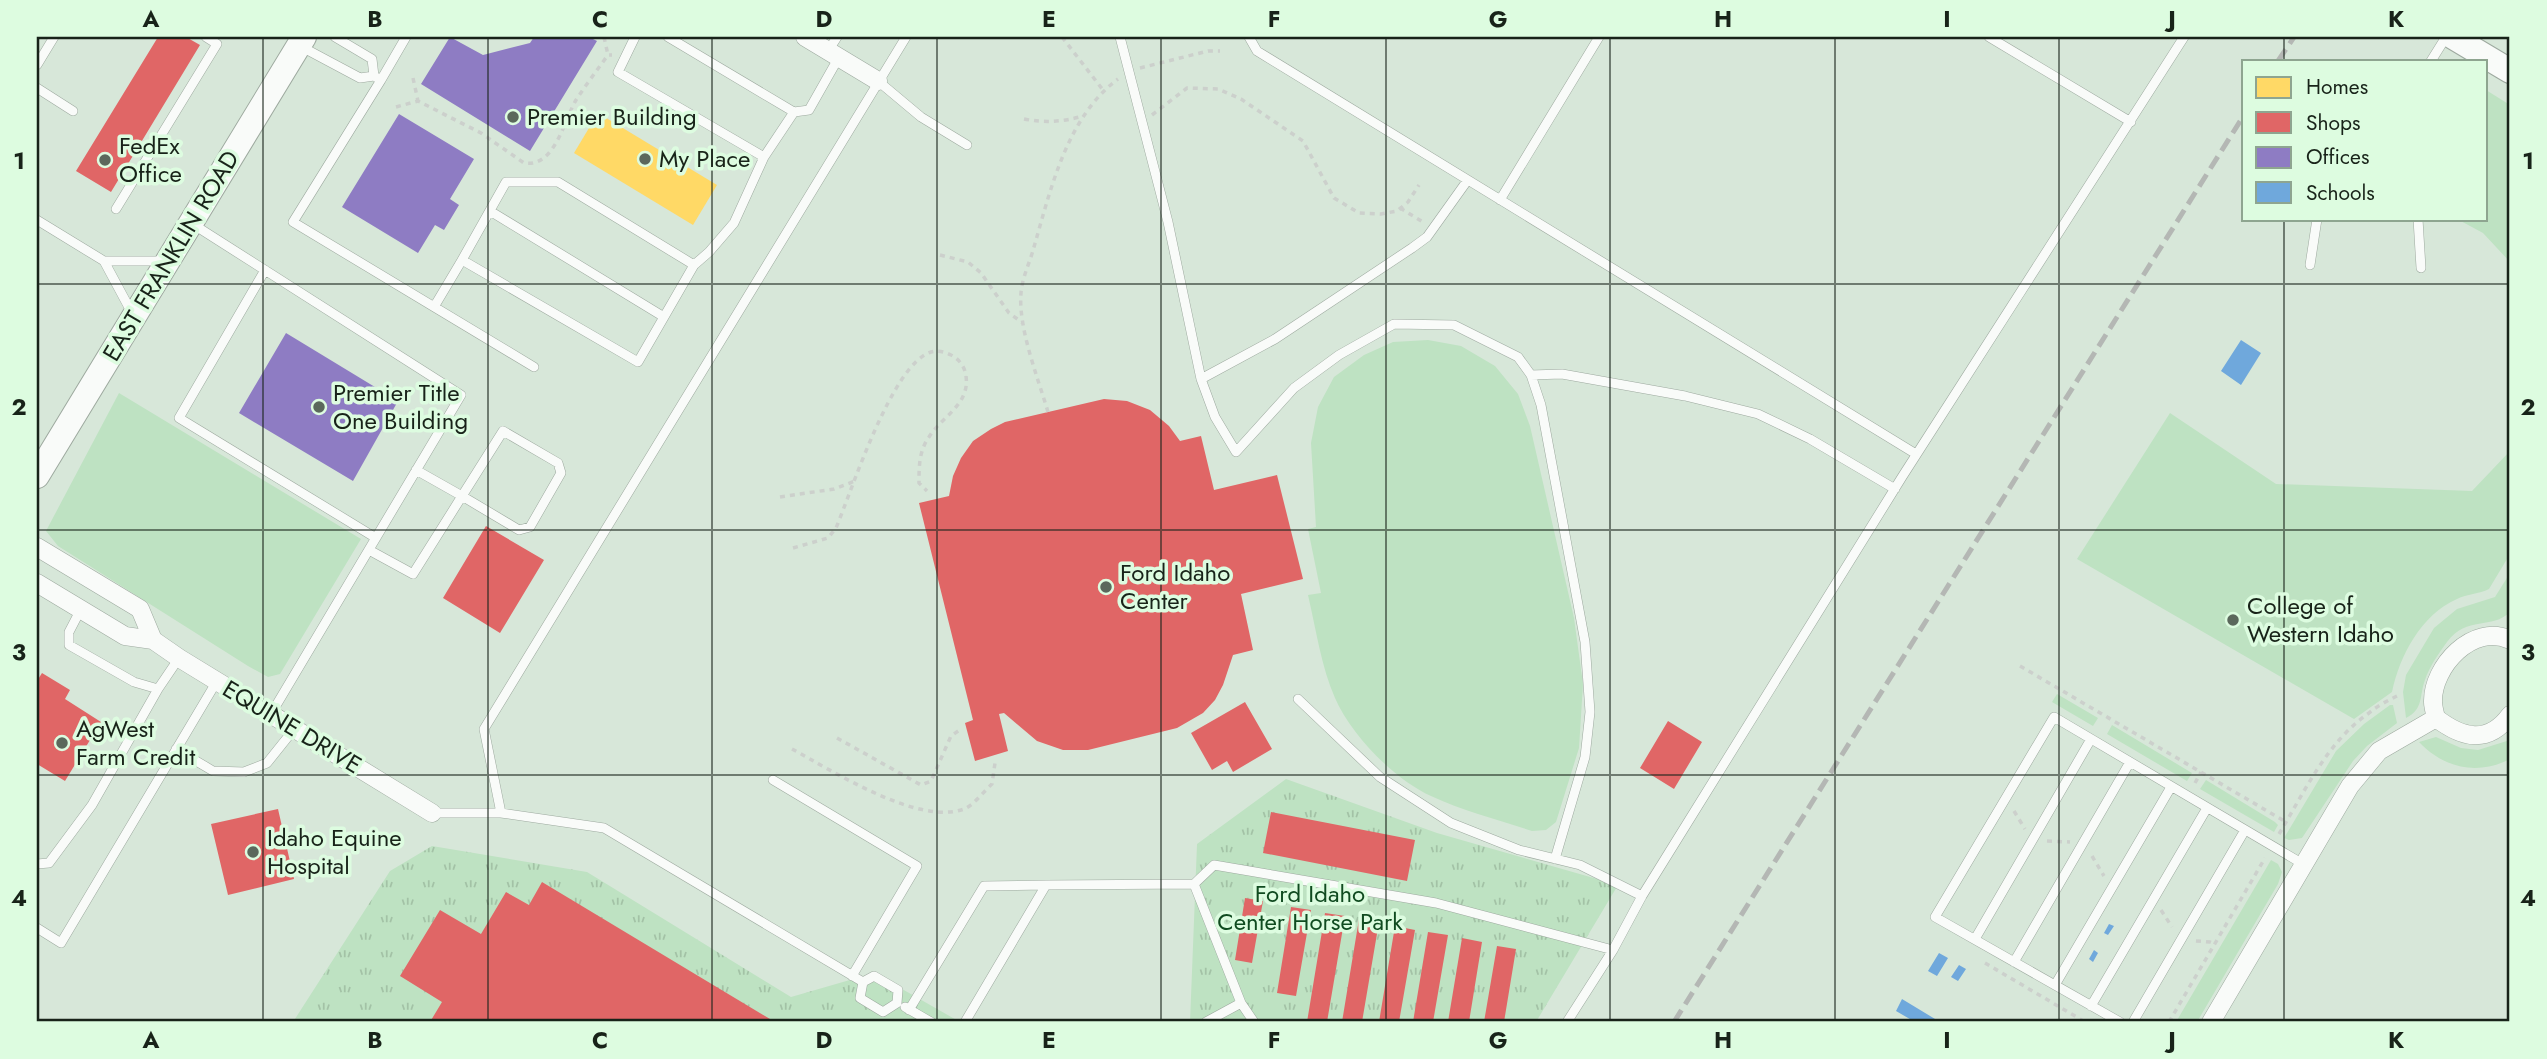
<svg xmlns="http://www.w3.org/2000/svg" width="2547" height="1059" viewBox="0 0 2547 1059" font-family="Jost,sans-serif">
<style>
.grass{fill:#bee2c2}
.park{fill:url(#park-tufts)}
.homes{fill:#ffd966}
.shops{fill:#e06666}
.offices{fill:#8e7cc3}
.schools{fill:#6fa8dc}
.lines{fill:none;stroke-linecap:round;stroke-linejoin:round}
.service-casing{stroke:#9da99f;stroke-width:10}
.minor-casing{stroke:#9da99f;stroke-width:19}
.secondary-casing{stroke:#9da99f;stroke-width:26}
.path{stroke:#ccd0cc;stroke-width:3.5;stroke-dasharray:5 5;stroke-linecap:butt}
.service{stroke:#f9fbf9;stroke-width:9}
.minor{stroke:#f9fbf9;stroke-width:18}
.secondary{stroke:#f9fbf9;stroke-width:24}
.rail{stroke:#b4b7b4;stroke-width:5;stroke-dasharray:14 7;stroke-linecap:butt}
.grid{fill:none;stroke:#182319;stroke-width:2;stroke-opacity:0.55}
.poi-dot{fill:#5b685c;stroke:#ddfce0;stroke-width:2.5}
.labels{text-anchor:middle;stroke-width:7;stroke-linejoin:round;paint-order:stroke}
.poi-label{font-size:24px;fill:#182319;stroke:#ddfce0;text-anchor:start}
.street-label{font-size:24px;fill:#182319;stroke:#ddfce0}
.park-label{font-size:24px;fill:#104b20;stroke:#ddfce0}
.neatline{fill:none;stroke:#182319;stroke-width:2.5}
.grid-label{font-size:23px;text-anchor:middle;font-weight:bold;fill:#182319}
</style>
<defs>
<pattern id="park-tufts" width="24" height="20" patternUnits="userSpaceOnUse" patternTransform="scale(1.75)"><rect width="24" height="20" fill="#bee2c2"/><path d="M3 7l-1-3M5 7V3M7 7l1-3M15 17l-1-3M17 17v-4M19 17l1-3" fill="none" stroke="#a3c2a6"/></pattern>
</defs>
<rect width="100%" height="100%" fill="#d7e7d9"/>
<!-- grass -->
<path class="grass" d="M 2486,90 L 2510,105 L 2510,262 L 2483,233 L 2457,219 L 2486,219 Z
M 1428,340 L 1461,346 L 1495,366 L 1518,394 L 1530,426 L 1574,618 L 1583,684 L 1579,748 L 1556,822 L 1546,830 L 1532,831 C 1499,820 1463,811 1431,796 C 1395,780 1351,735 1335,698 C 1321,666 1316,629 1308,595 L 1321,593 L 1308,529 L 1316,527 L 1311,443 L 1318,407 L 1334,377 L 1364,355 L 1393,342 Z
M 119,393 L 361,539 L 280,674 L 268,677 L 248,666 L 58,546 L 46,531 Z
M 2170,413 L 2276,484 L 2472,491 L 2510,451 L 2510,554 L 2489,589 C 2479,594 2467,594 2457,599 C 2421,615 2400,655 2392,692 L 2354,719 L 2077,559 Z
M 2510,573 L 2510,612 C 2492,630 2467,615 2447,642 C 2439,653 2429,667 2425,680 C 2419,696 2424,709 2406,718 L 2403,692 L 2406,675 L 2434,628 L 2457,609 L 2495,597 Z
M 2057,694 L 2098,718 L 2093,726 L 2052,702 Z
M 2390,705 L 2393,705 L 2397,723 L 2367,746 L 2353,761 L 2302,838 L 2289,840 L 2284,838 L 2336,751 L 2364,724 Z
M 2112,725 L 2192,773 L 2187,781 L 2107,734 Z
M 2436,737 L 2461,748 L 2478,750 L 2510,740 L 2510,759 C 2477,776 2444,768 2419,742 Z
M 2206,780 L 2275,822 L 2278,825 L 2274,832 L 2200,789 Z
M 2271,860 L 2278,864 L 2282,872 L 2278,884 L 2197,1022 L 2176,1022 Z"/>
<!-- park -->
<path class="park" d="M 1286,779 L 1437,833 L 1618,885 L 1536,1022 L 1190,1022 L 1197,844 Z
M 432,846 L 587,872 L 791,997 L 874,973 L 960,1022 L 293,1022 L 390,871 Z"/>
<!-- homes -->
<path class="homes" d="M 598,113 L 717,185 L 693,225 L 574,153 Z"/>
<!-- shops -->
<path class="shops" d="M 158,37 L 186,37 L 200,45 L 111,192 L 76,171 Z
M 1104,399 L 1127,401 L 1150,410 L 1169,426 L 1180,441 L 1201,436 L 1214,490 L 1277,475 L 1303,579 L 1241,594 L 1253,650 L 1233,655 L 1223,685 L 1215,700 L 1203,713 L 1177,728 L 1088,750 L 1063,750 L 1037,741 L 1004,713 L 999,714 L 1008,751 L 975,761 L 965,723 L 973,720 L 919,503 L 949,496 L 953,476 L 961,458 L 973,441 L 991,429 L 1005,422 Z
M 486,526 L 544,560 L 500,633 L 443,598 Z
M 42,673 L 70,690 L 65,699 L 101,722 L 65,781 L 37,764 L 37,681 Z
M 1245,702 L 1272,749 L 1233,772 L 1227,761 L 1212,770 L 1191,733 Z
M 1668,721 L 1702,742 L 1674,789 L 1640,768 Z
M 278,809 L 294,879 L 228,895 L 211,824 Z
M 1271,812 L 1415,840 L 1407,881 L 1263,853 Z
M 542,882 L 775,1022 L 430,1022 L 442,1002 L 400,976 L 440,910 L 481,934 L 506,892 L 529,905 Z
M 1245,898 L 1263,901 L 1252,963 L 1235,960 Z
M 1291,907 L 1311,910 L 1296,996 L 1277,993 Z
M 1325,913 L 1345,916 L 1327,1022 L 1307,1022 Z
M 1359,919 L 1379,922 L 1362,1022 L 1342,1022 Z
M 1395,926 L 1415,930 L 1399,1022 L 1379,1022 Z
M 1428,932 L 1448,935 L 1433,1022 L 1413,1022 Z
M 1462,938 L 1482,942 L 1469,1022 L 1448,1022 Z
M 1497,946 L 1516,949 L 1504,1022 L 1484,1022 Z"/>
<!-- offices -->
<path class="offices" d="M 450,37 L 483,55 L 530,43 L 534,37 L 589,37 L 597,41 L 530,151 L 421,84 Z
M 399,114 L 474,159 L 450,199 L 459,205 L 444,230 L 435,225 L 418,253 L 342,207 Z
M 286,333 L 398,401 L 353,481 L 239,413 Z"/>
<!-- schools -->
<path class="schools" d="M 2241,340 L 2261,353 L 2241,385 L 2221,371 Z
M 2109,924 L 2114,926 L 2108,935 L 2104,933 Z
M 2094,950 L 2098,953 L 2093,962 L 2089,959 Z
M 1939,953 L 1948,958 L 1937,976 L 1928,971 Z
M 1959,965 L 1966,969 L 1958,981 L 1951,977 Z
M 1902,999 L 1940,1022 L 1915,1022 L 1896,1011 Z"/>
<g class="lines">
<defs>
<path id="service" d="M 335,37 L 372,59 L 374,76 L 381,80 L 293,222 L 534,367
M 635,37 L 618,72 L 764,157 L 794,112 L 809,110 L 839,57
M 668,37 L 794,112
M 1120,37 L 1168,222 L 1201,379 L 1215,417 L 1236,452 L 1294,388 L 1339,355 L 1394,324 L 1454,325 L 1518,357 L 1531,375 L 1541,405 L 1585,642 L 1590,712 L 1585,757 L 1555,859
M 1249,37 L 1257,51 L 1916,454
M 1989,37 L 2131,122
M 300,46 L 360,78 L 374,76
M 828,51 L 837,37
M 2431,61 L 2446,37
M 37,65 L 54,37
M 381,80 L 406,37
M 878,81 L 921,117 L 967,145
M 37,88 L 73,111
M 1500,200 L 1599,37
M 116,209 L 217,44 L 206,37
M 490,211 L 664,317
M 2418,219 L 2421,268
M 37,220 L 104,261 L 132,313
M 191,223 L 461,395 L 271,714
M 104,261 L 165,261
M 694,265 L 558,182 L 506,182 L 462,260 L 638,362 L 694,265 L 709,252 L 734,223 L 764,157
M 2310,265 L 2317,219
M 265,270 L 179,418 L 376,538
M 434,307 L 462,260
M 1531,375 L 1562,374 L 1685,396 L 1758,414 L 1810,439 L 1895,489
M 1201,379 L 1275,339 L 1412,248 L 1427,237 L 1467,181
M 369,550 L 413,574 L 462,496 L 519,530 L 530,527 L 561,473 L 558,463 L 503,431 L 462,496 L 416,470
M 81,609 L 69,632 L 69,645 L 134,682 L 158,689 L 179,658
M 1298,699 L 1380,777 L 1451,823 L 1519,850 L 1580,865 L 1642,896 L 1902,477 L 2184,37
M 176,749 L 213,771 L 244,772 L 267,763 L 295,728
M 773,780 L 917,866 L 852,976
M 432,813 L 501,813 L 604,828 L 863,982
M 501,813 L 484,729 L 906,37
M 37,864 L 49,863 L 92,805 L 158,689
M 37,928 L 61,943 L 217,681
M 1975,939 L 2091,739
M 2014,962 L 2130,762
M 863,982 L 860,998 L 883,1012 L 897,1003
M 863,982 L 874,976 L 898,990 L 897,1003
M 2055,985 L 2171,787
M 2091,1006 L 2207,808
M 905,1007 L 931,1022
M 909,1010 L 984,886 L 1046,885
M 965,1022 L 1046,885 L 1194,884
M 1206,1022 L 1241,1003
M 1254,1022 L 1241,1003 L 1194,884 L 1214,865 L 1436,903 L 1613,950 L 1642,896
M 1567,1022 L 1613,950
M 2120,1022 L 1935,917 L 2054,717 L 2303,864
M 2133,1022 L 2245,830"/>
<path id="minor" d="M 805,37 L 878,81
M 37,547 L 140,609 L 153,640
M 37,583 L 125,636 L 153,640 L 179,658 L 432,813
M 2510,640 C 2473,622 2432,667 2433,702 C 2433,707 2435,713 2436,718 C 2462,738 2488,745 2510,715
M 2211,1022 L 2350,786 L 2379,751 L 2436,718"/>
<path id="secondary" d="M 2453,37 L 2510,71
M 37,476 L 304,37"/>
</defs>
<!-- service casing -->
<use href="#service" class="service-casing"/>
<!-- minor casing -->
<use href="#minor" class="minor-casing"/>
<!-- secondary casing -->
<use href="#secondary" class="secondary-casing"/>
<!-- path -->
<path class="path" d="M 604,37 L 608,55
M 1062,37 L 1103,90
M 1140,68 L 1208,51 L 1220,51
M 413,78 L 418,101
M 396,107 L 418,101 L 481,133 L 524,163 C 555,168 564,120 576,100 C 586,85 597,70 608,55 L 612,55
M 1152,115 L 1187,88 L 1218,89 L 1241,99 L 1303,141 L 1334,198 L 1359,213 L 1381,214 L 1397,211 L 1408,202 L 1419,185
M 1024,119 C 1045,123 1062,122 1083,116
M 1400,208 L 1423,222
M 940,255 L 968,262 L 981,273 L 1009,313 L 1023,323
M 1048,412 C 1038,378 1018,328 1021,293 C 1022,278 1030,262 1034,247 C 1051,188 1067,117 1118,79
M 780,497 L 834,489 L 855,481
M 793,548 L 828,538 L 836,528 C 852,490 892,364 931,352 C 938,350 945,352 951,355 C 959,359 965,367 966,376 C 970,405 942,416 929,437 C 919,451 919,466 919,483 L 927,491
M 2020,666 L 2286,822
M 837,738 L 921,785 L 931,781 L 951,736 L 961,729
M 792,749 C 833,771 918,826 964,809 C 974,805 984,791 992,784 L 995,763
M 2195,783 L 2201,772
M 2014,811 L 2025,829
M 2279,834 C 2305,791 2327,742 2369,713 C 2377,706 2387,701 2397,696
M 2047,841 L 2070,842
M 2092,856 L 2104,876
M 2161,910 L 2172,927
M 2196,941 L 2210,942 L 2215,944
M 1985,963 L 2085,1022
M 2169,1022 L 2265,858"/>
<!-- service -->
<use href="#service" class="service"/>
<!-- minor -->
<use href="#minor" class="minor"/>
<!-- secondary -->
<use href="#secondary" class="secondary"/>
<!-- rail -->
<path class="rail" d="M 2278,61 L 2294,37
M 1674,1022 L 2244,115"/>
</g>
<!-- grid -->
<path class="grid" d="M 263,37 L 263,1022M 488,37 L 488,1022M 712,37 L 712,1022M 937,37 L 937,1022M 1161,37 L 1161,1022M 1386,37 L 1386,1022M 1610,37 L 1610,1022M 1835,37 L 1835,1022M 2059,37 L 2059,1022M 2284,37 L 2284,61M 2284,219 L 2284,1022M 37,284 L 2510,284M 37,530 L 2510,530M 37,775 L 2510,775"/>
<!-- markers -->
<g class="poi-dot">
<circle cx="513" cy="117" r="7"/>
<circle cx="645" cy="159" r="7"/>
<circle cx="105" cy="160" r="7"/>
<circle cx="319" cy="407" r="7"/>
<circle cx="1106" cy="587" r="7"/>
<circle cx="2233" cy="620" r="7"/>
<circle cx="62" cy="743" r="7"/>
<circle cx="253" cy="852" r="7"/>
</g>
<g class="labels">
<!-- poi labels -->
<g class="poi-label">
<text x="527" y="125">Premier Building</text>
<text x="119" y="154">FedEx<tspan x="119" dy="28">Office</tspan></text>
<text x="659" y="167">My Place</text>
<text x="333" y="401">Premier Title<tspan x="333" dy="28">One Building</tspan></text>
<text x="1120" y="581">Ford Idaho<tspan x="1120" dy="28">Center</tspan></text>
<text x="2247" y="614">College of<tspan x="2247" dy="28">Western Idaho</tspan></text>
<text x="76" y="737">AgWest<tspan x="76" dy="28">Farm Credit</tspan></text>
<text x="267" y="846">Idaho Equine<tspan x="267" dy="28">Hospital</tspan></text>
</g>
<!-- street labels -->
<g class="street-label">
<text transform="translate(171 256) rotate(-59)" y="8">EAST FRANKLIN ROAD</text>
<text transform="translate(292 727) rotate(31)" y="8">EQUINE DRIVE</text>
</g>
<!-- park labels -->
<g class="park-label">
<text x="1310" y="902">Ford Idaho<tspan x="1310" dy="28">Center Horse Park</tspan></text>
</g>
</g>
<!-- border -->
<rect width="2547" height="1059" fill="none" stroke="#ddfce0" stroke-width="77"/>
<!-- legend -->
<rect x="2242" y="60" width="245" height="161" fill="#ddfce0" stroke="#8ea590" stroke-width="2"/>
<rect x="2256" y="77" width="35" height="21" fill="#ffd966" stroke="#8ea590" stroke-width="2"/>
<text x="2306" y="94" font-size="21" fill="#182319">Homes</text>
<rect x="2256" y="112" width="35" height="21" fill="#e06666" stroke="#8ea590" stroke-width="2"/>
<text x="2306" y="130" font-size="21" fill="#182319">Shops</text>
<rect x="2256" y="147" width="35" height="21" fill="#8e7cc3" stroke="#8ea590" stroke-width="2"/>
<text x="2306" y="164" font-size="21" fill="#182319">Offices</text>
<rect x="2256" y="182" width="35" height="21" fill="#6fa8dc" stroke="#8ea590" stroke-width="2"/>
<text x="2306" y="200" font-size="21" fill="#182319">Schools</text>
<rect x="38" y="38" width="2470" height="982" class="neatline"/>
<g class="grid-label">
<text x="151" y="27">A</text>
<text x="375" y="27">B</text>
<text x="600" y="27">C</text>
<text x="824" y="27">D</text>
<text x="1049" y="27">E</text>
<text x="1274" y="27">F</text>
<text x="1498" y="27">G</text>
<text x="1723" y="27">H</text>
<text x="1947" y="27">I</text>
<text x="2172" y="27">J</text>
<text x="2396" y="27">K</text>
<text x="19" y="169">1</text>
<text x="2528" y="169">1</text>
<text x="19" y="415">2</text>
<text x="2528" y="415">2</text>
<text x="19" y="660">3</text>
<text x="2528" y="660">3</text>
<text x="19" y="906">4</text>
<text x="2528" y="906">4</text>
<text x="151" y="1048">A</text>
<text x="375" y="1048">B</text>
<text x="600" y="1048">C</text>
<text x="824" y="1048">D</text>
<text x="1049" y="1048">E</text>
<text x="1274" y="1048">F</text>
<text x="1498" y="1048">G</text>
<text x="1723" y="1048">H</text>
<text x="1947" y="1048">I</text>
<text x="2172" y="1048">J</text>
<text x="2396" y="1048">K</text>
</g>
</svg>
